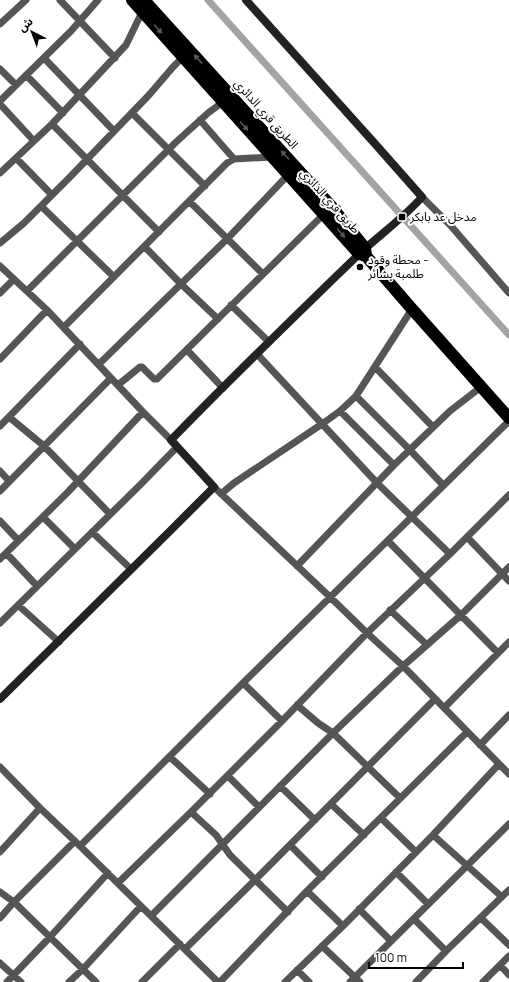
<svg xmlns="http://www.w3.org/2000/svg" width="509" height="982" viewBox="0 0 509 982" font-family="Manrope,'Noto Sans Arabic',sans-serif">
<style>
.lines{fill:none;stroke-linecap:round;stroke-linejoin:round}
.canal{stroke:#a3a3a3;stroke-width:7}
.street{stroke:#555;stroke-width:7}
.secondary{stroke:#222;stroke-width:8}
.highway{stroke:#000;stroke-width:12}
.oneway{fill:#595959}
.poi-dot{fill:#000;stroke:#fff;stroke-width:1.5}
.labels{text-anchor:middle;stroke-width:4;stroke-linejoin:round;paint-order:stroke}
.street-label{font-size:12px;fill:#000;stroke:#fff}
.poi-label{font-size:12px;fill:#000;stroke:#fff;text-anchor:start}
</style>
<rect width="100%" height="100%" fill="#fff"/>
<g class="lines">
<!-- canal -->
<path class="canal" d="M 208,0 L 509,335"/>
<!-- street -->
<path class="street" d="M 60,0 L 115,58
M 0,24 L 26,0
M 44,58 L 114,131
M 0,69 L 16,85
M 26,75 L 63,113
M 0,101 L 71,31 L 98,0
M 0,104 L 34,141
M 132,113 L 205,186
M 200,120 L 234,159
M 52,124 L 159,232
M 16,158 L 52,195
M 0,173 L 52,124 L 126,45 L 142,12
M 422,197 L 451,226 L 509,293
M 190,202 L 263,274
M 41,206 L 114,277
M 0,243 L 24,223 L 69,178 L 149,95 L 173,67 L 183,57
M 145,247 L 181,284 L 218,319
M 0,266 L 47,310 L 143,412 L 171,440
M 27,291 L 175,143 L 208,113 L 223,102
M 0,293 L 14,279
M 231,305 L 269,342
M 64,327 L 227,163 L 234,159 L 272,157
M 187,350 L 223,388
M 257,354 L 377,483 L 450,554
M 0,359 L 47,310
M 99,364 L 228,238 L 288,175
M 375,367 L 433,427
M 118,385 L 140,367 L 142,367 L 154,379 L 157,379 L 324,214
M 356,396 L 410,450 L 443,485
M 340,411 L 394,465
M 9,417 L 44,446 L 110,514
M 0,426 L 80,344
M 0,471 L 9,481
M 214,487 L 330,597 L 367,633 L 403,666 L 509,774
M 0,491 L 111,378
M 221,494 L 234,483 L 322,424 L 340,411 L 356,396 L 412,309
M 43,517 L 75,549
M 0,521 L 18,540
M 92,532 L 131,569
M 467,537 L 509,581
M 388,541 L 498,653
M 6,553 L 37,586
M 0,559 L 67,493 L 143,412
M 297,566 L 394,465 L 450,411 L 481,387
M 18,605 L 59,642
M 390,610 L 427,645
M 0,623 L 141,484 L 177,447
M 243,683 L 282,721
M 297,705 L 318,723 L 333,733 L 400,798
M 444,708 L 509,642
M 480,745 L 509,715
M 170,757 L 210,794
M 0,767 L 40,808 L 80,846 L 218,982
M 228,776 L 259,807
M 280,786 L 315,820
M 331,804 L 364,835
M 191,812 L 216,835 L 230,855 L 288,912
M 381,818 L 416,852
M 433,835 L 502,897
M 290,845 L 322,877
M 80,846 L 243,683 L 509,421
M 0,852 L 40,808
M 396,872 L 428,904
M 118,883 L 191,812 L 282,721 L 367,633 L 450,554 L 509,495
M 307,891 L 343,926
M 0,892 L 14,902 L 96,982
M 359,909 L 391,941
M 151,916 L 333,733 L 403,666 L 461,615 L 509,567
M 0,918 L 14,902 L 75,841
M 481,918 L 509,945
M 414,919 L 446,951
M 322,946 L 360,982
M 185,949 L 255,880 L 435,699
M 0,963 L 21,982
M 500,965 L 509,975
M 297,970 L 309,982
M 7,982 L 50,937 L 108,873
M 69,982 L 83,969 L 141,906
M 142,982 L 180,944
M 220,982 L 307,891 L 467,732
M 285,982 L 343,926 L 433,835 L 499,764
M 350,982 L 509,824
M 416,982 L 446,951 L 509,890
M 483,982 L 509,956"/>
<!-- secondary -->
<path class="secondary" d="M 0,699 L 170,531 L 214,487 L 171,440 C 231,378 293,318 355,258 C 376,237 402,220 422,197 L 377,146 L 246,0"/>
<!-- highway -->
<path class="highway" d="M 132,0 L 359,254 L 366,256 L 412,309 L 509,418
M 144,0 L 332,207 L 365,248 L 366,256"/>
</g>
<!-- one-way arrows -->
<defs><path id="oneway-solid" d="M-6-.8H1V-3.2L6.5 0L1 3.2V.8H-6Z"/></defs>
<g class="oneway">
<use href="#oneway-solid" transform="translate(158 29) rotate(48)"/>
<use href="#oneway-solid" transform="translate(198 59) rotate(-132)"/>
<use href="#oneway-solid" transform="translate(244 126) rotate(48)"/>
<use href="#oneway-solid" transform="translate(285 155) rotate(-132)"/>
<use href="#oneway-solid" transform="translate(341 233) rotate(49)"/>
</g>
<!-- markers -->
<g class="poi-dot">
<rect x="398" y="213" width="8" height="8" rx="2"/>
<circle cx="360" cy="267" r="4"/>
</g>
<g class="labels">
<!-- street labels -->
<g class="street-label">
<text transform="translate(266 114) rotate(48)" y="4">الطريق قري الدائري</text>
<text transform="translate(330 201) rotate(48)" y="4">طريق قري الدائري</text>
</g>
<!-- poi labels -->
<g class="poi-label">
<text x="410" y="221">مدخل عد بابكر</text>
<text x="368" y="264">محطة وقود -<tspan x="368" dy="14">طلمبة بشائر</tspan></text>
</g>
</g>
<!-- north arrow -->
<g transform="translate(32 32) rotate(318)" stroke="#ffffff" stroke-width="3" paint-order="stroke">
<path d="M0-3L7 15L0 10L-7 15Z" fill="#000000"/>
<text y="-6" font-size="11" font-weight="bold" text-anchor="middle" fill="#000000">ش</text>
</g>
<!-- scale -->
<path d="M369 962v6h94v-6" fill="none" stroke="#000000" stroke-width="2"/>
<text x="375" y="962" font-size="12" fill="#000000" stroke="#ffffff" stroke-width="3" paint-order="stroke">100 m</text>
</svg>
